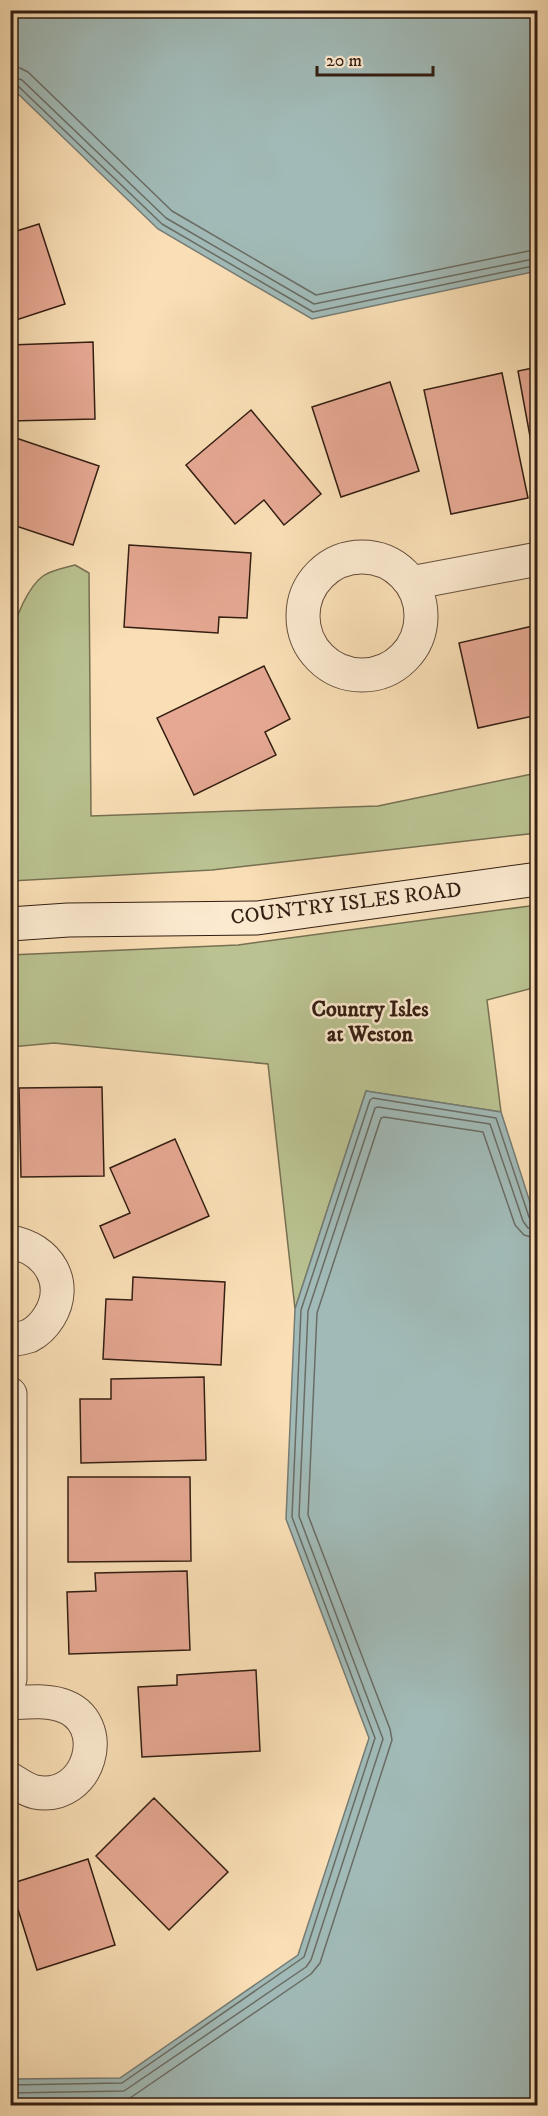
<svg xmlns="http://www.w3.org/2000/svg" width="548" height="2116" viewBox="0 0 548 2116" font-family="'IM FELL DW Pica',serif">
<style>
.green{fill:#bac291;stroke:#767052;stroke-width:1.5}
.water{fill:#a1bab7;stroke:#757c75;stroke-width:1.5}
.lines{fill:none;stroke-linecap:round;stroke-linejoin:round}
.shore{stroke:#6a6c64;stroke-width:1.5}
.building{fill:#e6a893;stroke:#331e12;stroke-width:1.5}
.street-casing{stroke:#654e3b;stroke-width:35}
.secondary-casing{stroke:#331e12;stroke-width:35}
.street{stroke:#fcead0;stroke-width:33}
.secondary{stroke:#fcead0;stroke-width:33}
.labels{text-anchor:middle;stroke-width:5;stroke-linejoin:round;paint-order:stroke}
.street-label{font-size:21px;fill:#331e12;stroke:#fcead0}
.neighbourhood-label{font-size:22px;font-weight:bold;fill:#331e12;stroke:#fcead0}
</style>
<rect width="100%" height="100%" fill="#fadfb6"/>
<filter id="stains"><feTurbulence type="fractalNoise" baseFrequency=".00333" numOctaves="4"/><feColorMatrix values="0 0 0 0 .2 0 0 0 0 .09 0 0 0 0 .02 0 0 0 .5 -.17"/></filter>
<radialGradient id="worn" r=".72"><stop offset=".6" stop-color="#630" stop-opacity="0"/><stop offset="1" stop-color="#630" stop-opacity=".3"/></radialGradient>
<!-- green -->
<path class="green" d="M 75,565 L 89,573 L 91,816 L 378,806 L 537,773 L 537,833 L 212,870 L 11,881 L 11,634 C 16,617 28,587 43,576 C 52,570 64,568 75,565 Z
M 537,905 L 537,987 L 487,1000 L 501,1112 L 366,1091 L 295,1309 L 268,1064 L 54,1043 L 11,1047 L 10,955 L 238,945 Z"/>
<!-- water -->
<path class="water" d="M 10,11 L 537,11 L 537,271 L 312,319 L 158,229 L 11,87 Z
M 366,1091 L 501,1112 L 537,1224 L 538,1802 L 536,1813 L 538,1819 L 537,2105 L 11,2105 L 11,2079 L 120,2078 L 298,1955 L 369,1738 L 286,1519 L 295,1309 Z"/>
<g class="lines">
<!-- shore -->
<path class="shore" d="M 10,67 L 20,68 L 28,72 L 172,211 L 316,295 L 538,249
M 10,76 L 22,80 L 166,218 L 314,304 L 538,258
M 10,83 L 17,85 L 162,224 L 313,312 L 538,265
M 10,2085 L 122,2083 L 304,1957 L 375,1738 L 292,1517 L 301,1310 L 370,1100 L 373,1098 L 496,1118 L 529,1217 L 532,1221 L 538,1222
M 10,2093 L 124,2091 L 306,1967 L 311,1960 L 383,1739 L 299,1516 L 308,1311 L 375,1108 L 378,1107 L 490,1124 L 523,1221 L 528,1228 L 538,1230
M 10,2102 L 119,2101 L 130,2098 L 311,1974 L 320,1963 L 392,1740 L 390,1729 L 308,1515 L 317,1313 L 381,1118 L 384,1117 L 483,1132 L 515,1225 L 524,1235 L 538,1239"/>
</g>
<!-- building -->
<path class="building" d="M 39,224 L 65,304 L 10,322 L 10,233 Z
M 93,342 L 95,419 L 10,421 L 10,345 Z
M 538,367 L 538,469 L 536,469 L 518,371 Z
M 502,373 L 528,498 L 451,514 L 424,390 Z
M 390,382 L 419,471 L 341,497 L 312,407 Z
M 251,410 L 321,494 L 284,525 L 264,500 L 235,524 L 186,465 Z
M 10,436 L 99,466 L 73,545 L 10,524 Z
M 129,545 L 251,553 L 247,618 L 219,617 L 218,633 L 124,627 Z
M 537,625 L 538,715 L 478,728 L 459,643 Z
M 264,666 L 290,719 L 265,732 L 276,755 L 194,795 L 157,718 Z
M 102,1087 L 104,1176 L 21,1177 L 19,1088 Z
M 175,1139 L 209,1216 L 114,1258 L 100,1226 L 130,1213 L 110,1168 Z
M 133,1277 L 225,1282 L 221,1365 L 103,1359 L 106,1299 L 132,1300 Z
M 204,1377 L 206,1460 L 81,1463 L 80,1399 L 111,1399 L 111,1379 Z
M 68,1477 L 190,1477 L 191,1561 L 68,1562 Z
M 187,1571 L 190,1650 L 69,1654 L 67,1592 L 96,1591 L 95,1573 Z
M 256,1670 L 260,1751 L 142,1757 L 138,1687 L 177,1685 L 177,1675 Z
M 154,1798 L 228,1872 L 169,1930 L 96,1856 Z
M 88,1859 L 115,1945 L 37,1970 L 10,1884 Z"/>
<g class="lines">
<defs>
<path id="street" d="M303 616a59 59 0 1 1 118 0a59 59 0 1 1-118 0Z
M 411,583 L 538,559
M 10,1242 C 48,1248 70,1283 49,1317 C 44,1325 37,1332 29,1336 C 23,1338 16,1339 10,1340
M 10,1394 L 10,1679
M 10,1703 C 27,1702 45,1700 61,1705 C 113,1721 90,1803 35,1792 C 26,1790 18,1784 10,1779"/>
<path id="secondary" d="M 10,924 L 68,920 L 257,918 L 538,879"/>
</defs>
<!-- street casing -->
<use href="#street" class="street-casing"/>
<!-- secondary casing -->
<use href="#secondary" class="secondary-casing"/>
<!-- street -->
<use href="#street" class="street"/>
<!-- secondary -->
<use href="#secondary" class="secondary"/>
</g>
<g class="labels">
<!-- street labels -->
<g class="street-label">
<text transform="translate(346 903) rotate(-7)" y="7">COUNTRY ISLES ROAD</text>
</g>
<!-- neighbourhood labels -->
<g class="neighbourhood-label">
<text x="370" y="1016">Country Isles<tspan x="370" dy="25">at Weston</tspan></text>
</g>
</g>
<!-- margin -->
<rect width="548" height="2116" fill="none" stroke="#fadfb6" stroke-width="36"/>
<rect x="12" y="12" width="524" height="2092" fill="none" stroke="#331e12" stroke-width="3"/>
<rect x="18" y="18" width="512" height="2080" fill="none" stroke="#331e12" stroke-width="1.5"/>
<!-- scale -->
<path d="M317 66v9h116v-9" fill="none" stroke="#331e12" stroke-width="3"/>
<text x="326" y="66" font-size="18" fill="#331e12" stroke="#fcead0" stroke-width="4.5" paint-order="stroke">20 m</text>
<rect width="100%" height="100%" filter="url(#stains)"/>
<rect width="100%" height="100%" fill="url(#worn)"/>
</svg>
